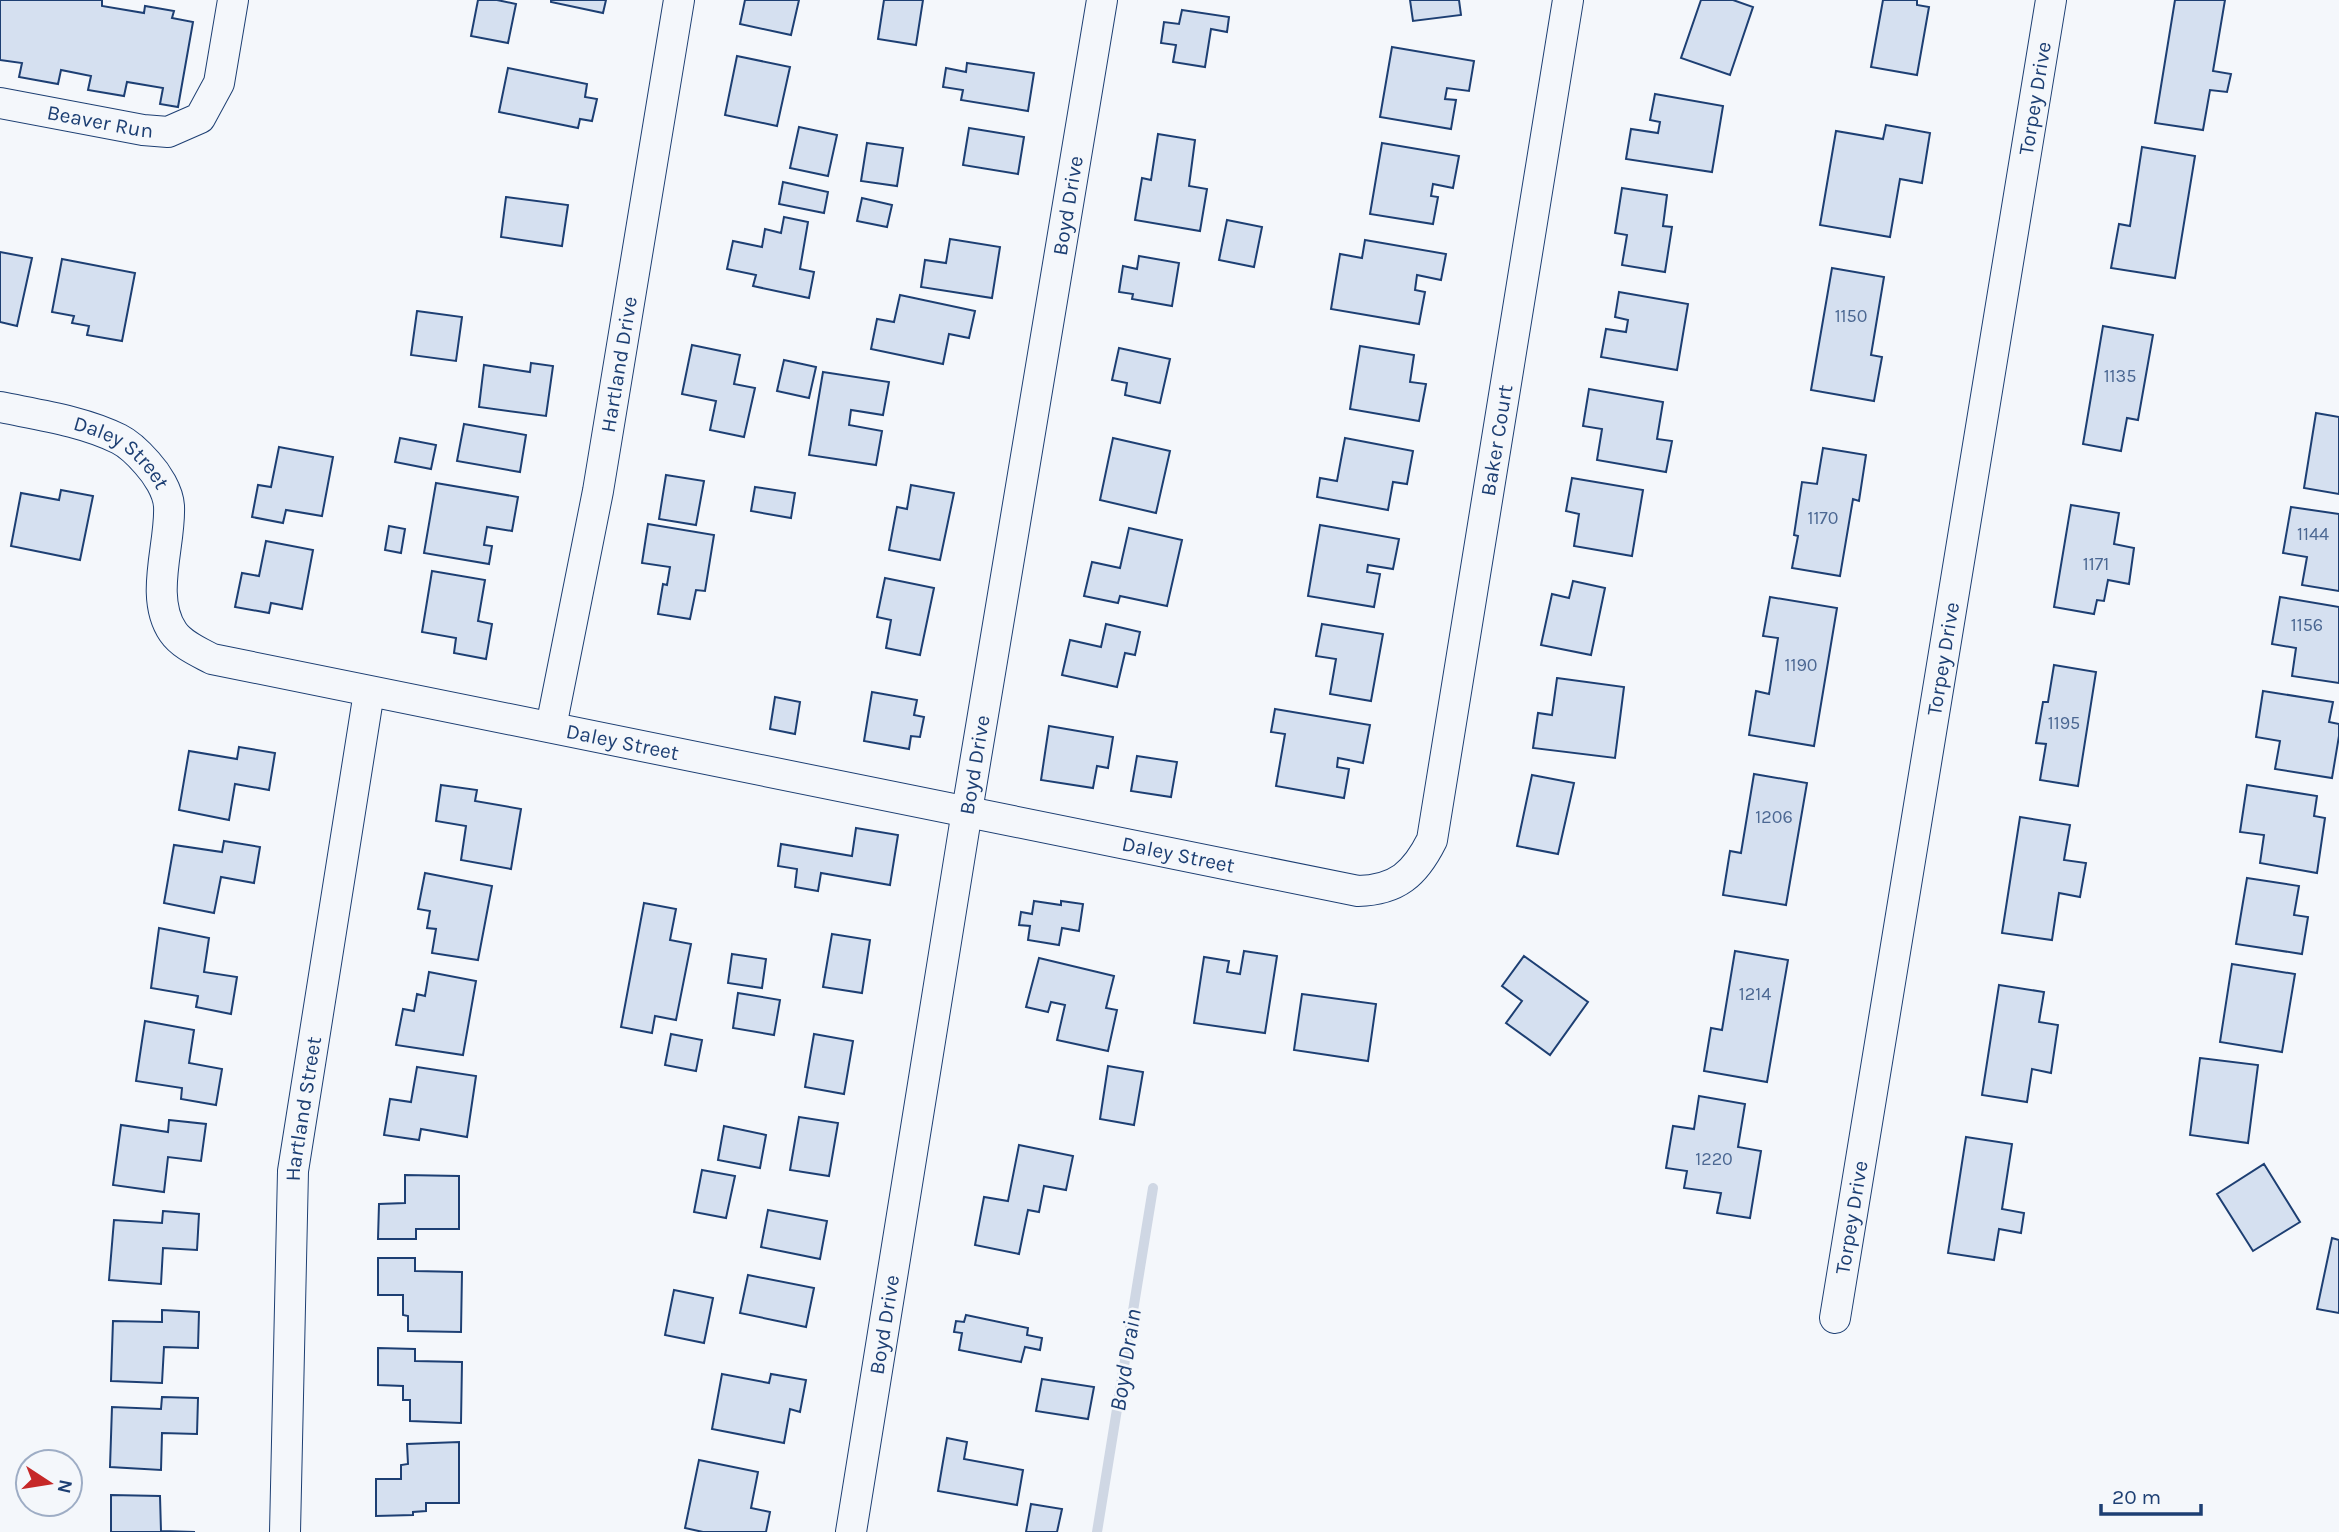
<svg xmlns="http://www.w3.org/2000/svg" width="2339" height="1532" viewBox="0 0 2339 1532" font-family="Karla,sans-serif">
<style>
.lines{fill:none;stroke-linecap:round;stroke-linejoin:round}
.stream{stroke:#cfd7e4;stroke-width:10}
.building{fill:#d5e0f0;stroke:#1d3f73;stroke-width:2}
.minor-casing{stroke:#1d3f73;stroke-width:32}
.minor{stroke:#f4f7fb;stroke-width:30}
.labels{text-anchor:middle;stroke-width:5;stroke-linejoin:round;paint-order:stroke}
.number-label{font-size:18px;fill:#4b6792}
.street-label{font-size:21px;fill:#1d3f73;stroke:#f4f7fb}
.water-label{font-size:23px;font-style:italic;fill:#1d3f73;stroke:#f4f7fb}
</style>
<rect width="100%" height="100%" fill="#f4f7fb"/>
<g class="lines">
<!-- stream -->
<path class="stream" d="M 1097,1532 L 1153,1188"/>
</g>
<!-- building -->
<path class="building" d="M 0,0 L 102,0 L 102,6 L 144,13 L 145,6 L 174,11 L 172,18 L 193,22 L 178,107 L 160,104 L 163,88 L 127,82 L 124,96 L 88,90 L 91,76 L 61,70 L 58,84 L 19,77 L 22,63 L 0,60 Z
M 478,0 L 497,0 L 516,4 L 508,43 L 471,36 Z
M 551,0 L 606,0 L 603,13 L 551,2 Z
M 745,0 L 799,0 L 791,35 L 740,24 Z
M 884,0 L 923,0 L 916,45 L 878,39 Z
M 1410,0 L 1459,0 L 1461,15 L 1413,21 Z
M 1701,0 L 1733,0 L 1753,7 L 1730,75 L 1681,58 Z
M 1883,0 L 1917,0 L 1917,5 L 1929,7 L 1917,75 L 1871,67 Z
M 2175,0 L 2225,0 L 2213,71 L 2231,74 L 2227,92 L 2210,90 L 2203,130 L 2155,123 Z
M 1182,10 L 1229,17 L 1227,32 L 1211,29 L 1205,67 L 1173,62 L 1176,45 L 1161,43 L 1164,22 L 1179,24 Z
M 1392,47 L 1474,61 L 1469,91 L 1447,88 L 1445,99 L 1456,100 L 1451,129 L 1380,117 Z
M 737,56 L 790,67 L 777,126 L 725,115 Z
M 967,63 L 1034,73 L 1028,111 L 961,100 L 963,90 L 943,87 L 946,68 L 966,72 Z
M 508,68 L 587,84 L 585,97 L 597,99 L 592,121 L 580,119 L 578,128 L 499,112 Z
M 1655,94 L 1723,106 L 1712,172 L 1626,159 L 1631,129 L 1658,133 L 1660,122 L 1650,120 Z
M 1886,125 L 1930,133 L 1922,183 L 1900,179 L 1890,237 L 1820,225 L 1836,131 L 1883,139 Z
M 799,127 L 837,135 L 828,176 L 790,168 Z
M 969,128 L 1024,137 L 1018,174 L 963,165 Z
M 1158,134 L 1195,140 L 1189,186 L 1207,189 L 1200,231 L 1135,220 L 1142,178 L 1151,180 Z
M 867,143 L 903,148 L 897,186 L 861,181 Z
M 1382,143 L 1459,156 L 1453,188 L 1433,184 L 1431,196 L 1438,197 L 1433,224 L 1370,214 Z
M 2142,147 L 2195,156 L 2175,278 L 2111,268 L 2119,224 L 2130,226 Z
M 783,182 L 828,192 L 824,213 L 779,204 Z
M 1622,188 L 1667,195 L 1663,226 L 1672,227 L 1665,272 L 1622,265 L 1627,235 L 1615,233 Z
M 506,197 L 568,205 L 562,246 L 501,237 Z
M 862,198 L 892,205 L 887,227 L 857,221 Z
M 784,217 L 808,222 L 800,269 L 814,272 L 809,298 L 753,286 L 756,275 L 727,269 L 733,241 L 762,247 L 765,229 L 781,233 Z
M 1227,220 L 1262,227 L 1254,267 L 1219,260 Z
M 950,239 L 1000,247 L 992,298 L 921,287 L 925,260 L 946,263 Z
M 1365,240 L 1446,254 L 1441,280 L 1417,275 L 1415,290 L 1425,292 L 1419,324 L 1331,309 L 1340,254 L 1362,258 Z
M 0,252 L 32,258 L 17,326 L 0,322 Z
M 1139,256 L 1179,263 L 1172,306 L 1132,299 L 1133,294 L 1119,292 L 1123,266 L 1137,269 Z
M 62,259 L 135,273 L 122,341 L 87,335 L 89,326 L 72,323 L 74,316 L 52,312 Z
M 1832,268 L 1884,277 L 1871,355 L 1882,357 L 1874,401 L 1811,390 Z
M 1619,292 L 1688,304 L 1677,370 L 1601,357 L 1606,329 L 1626,332 L 1628,320 L 1615,317 Z
M 900,295 L 975,311 L 969,338 L 949,334 L 943,364 L 871,349 L 877,319 L 894,322 Z
M 417,311 L 462,317 L 456,361 L 411,355 Z
M 2103,326 L 2153,335 L 2138,420 L 2127,418 L 2121,451 L 2083,444 Z
M 692,345 L 740,355 L 734,384 L 755,388 L 744,437 L 710,430 L 716,401 L 682,394 Z
M 1360,346 L 1414,355 L 1410,382 L 1426,384 L 1419,421 L 1350,409 Z
M 1119,348 L 1170,359 L 1160,403 L 1125,395 L 1127,383 L 1112,380 Z
M 784,360 L 816,367 L 809,398 L 777,391 Z
M 531,363 L 553,366 L 546,416 L 479,407 L 484,365 L 530,372 Z
M 823,372 L 889,382 L 883,415 L 851,410 L 849,425 L 882,431 L 876,465 L 809,455 Z
M 1589,389 L 1663,402 L 1657,439 L 1672,441 L 1666,472 L 1597,460 L 1602,429 L 1583,426 Z
M 2316,413 L 2339,417 L 2339,494 L 2304,488 Z
M 464,424 L 526,435 L 520,472 L 457,461 Z
M 400,438 L 436,445 L 431,469 L 395,462 Z
M 1113,438 L 1170,451 L 1156,513 L 1100,500 Z
M 1345,438 L 1413,451 L 1407,484 L 1393,482 L 1388,510 L 1317,497 L 1320,478 L 1337,481 Z
M 279,447 L 333,457 L 322,516 L 286,510 L 283,523 L 252,517 L 258,485 L 271,487 Z
M 1823,448 L 1866,455 L 1859,501 L 1853,499 L 1840,576 L 1792,568 L 1798,536 L 1794,535 L 1802,482 L 1817,484 Z
M 666,475 L 704,481 L 696,525 L 659,519 Z
M 1572,478 L 1643,490 L 1632,556 L 1574,546 L 1579,514 L 1566,511 Z
M 436,483 L 518,497 L 512,531 L 487,527 L 484,545 L 492,546 L 489,564 L 424,553 Z
M 911,485 L 954,493 L 940,560 L 889,550 L 897,507 L 907,509 Z
M 755,487 L 795,493 L 791,518 L 751,511 Z
M 61,490 L 93,496 L 80,560 L 11,546 L 21,493 L 59,500 Z
M 2071,505 L 2119,513 L 2114,544 L 2134,548 L 2129,584 L 2108,580 L 2104,601 L 2097,600 L 2094,614 L 2054,607 Z
M 2291,507 L 2339,514 L 2339,591 L 2302,585 L 2307,557 L 2283,553 Z
M 648,524 L 714,535 L 705,591 L 696,590 L 690,619 L 658,614 L 663,584 L 667,585 L 670,567 L 642,563 Z
M 1320,525 L 1399,539 L 1393,569 L 1368,565 L 1367,572 L 1380,574 L 1374,607 L 1308,596 Z
M 389,526 L 405,529 L 401,553 L 385,550 Z
M 1129,528 L 1182,540 L 1167,606 L 1120,596 L 1118,603 L 1084,596 L 1092,562 L 1120,568 Z
M 266,541 L 313,550 L 302,609 L 271,603 L 269,613 L 235,607 L 242,573 L 259,576 Z
M 432,571 L 485,580 L 478,621 L 492,624 L 486,659 L 454,653 L 456,638 L 422,632 Z
M 885,578 L 934,588 L 920,655 L 886,648 L 891,620 L 877,617 Z
M 1573,581 L 1605,588 L 1591,655 L 1541,645 L 1552,594 L 1569,598 Z
M 1770,597 L 1837,608 L 1814,746 L 1749,735 L 1756,691 L 1769,694 L 1778,638 L 1763,636 Z
M 2280,597 L 2339,607 L 2339,683 L 2292,676 L 2296,648 L 2272,644 Z
M 1106,624 L 1140,632 L 1135,655 L 1125,653 L 1117,687 L 1062,675 L 1070,640 L 1101,647 Z
M 1322,624 L 1383,634 L 1371,701 L 1330,694 L 1336,659 L 1316,656 Z
M 2054,665 L 2096,672 L 2078,786 L 2040,780 L 2046,744 L 2036,743 L 2043,702 L 2048,702 Z
M 1557,678 L 1624,687 L 1615,758 L 1533,748 L 1538,713 L 1552,715 Z
M 2263,691 L 2333,702 L 2329,722 L 2339,724 L 2339,736 L 2332,778 L 2275,769 L 2280,741 L 2256,737 Z
M 872,692 L 917,700 L 914,715 L 924,717 L 920,737 L 911,736 L 909,749 L 864,741 Z
M 775,697 L 800,702 L 795,734 L 770,729 Z
M 1275,709 L 1370,725 L 1363,763 L 1338,758 L 1337,767 L 1349,769 L 1344,798 L 1276,786 L 1285,734 L 1271,732 Z
M 1049,726 L 1113,737 L 1108,768 L 1097,766 L 1093,788 L 1041,780 Z
M 239,747 L 275,753 L 269,790 L 235,784 L 229,820 L 179,810 L 189,751 L 237,759 Z
M 1137,756 L 1177,762 L 1171,797 L 1131,791 Z
M 1754,774 L 1807,783 L 1786,905 L 1723,895 L 1730,851 L 1741,853 Z
M 1532,775 L 1574,783 L 1558,854 L 1517,846 Z
M 441,785 L 477,790 L 475,801 L 521,809 L 511,869 L 461,860 L 466,826 L 436,821 Z
M 2247,785 L 2317,796 L 2314,816 L 2325,818 L 2317,873 L 2260,863 L 2264,835 L 2240,832 Z
M 2020,817 L 2070,825 L 2064,860 L 2086,863 L 2080,897 L 2059,893 L 2052,940 L 2002,933 Z
M 856,828 L 898,835 L 890,885 L 821,873 L 818,891 L 795,887 L 797,869 L 778,866 L 781,844 L 852,856 Z
M 224,841 L 260,847 L 254,883 L 221,877 L 214,913 L 164,903 L 174,845 L 222,852 Z
M 425,873 L 492,886 L 478,960 L 432,953 L 436,929 L 427,928 L 430,911 L 418,909 Z
M 2247,878 L 2299,886 L 2294,915 L 2308,917 L 2302,954 L 2236,944 Z
M 1034,901 L 1061,905 L 1061,901 L 1083,904 L 1079,931 L 1062,928 L 1059,945 L 1028,940 L 1030,926 L 1019,925 L 1021,912 L 1032,914 Z
M 644,903 L 676,909 L 670,940 L 691,944 L 676,1020 L 655,1016 L 652,1033 L 621,1027 Z
M 159,928 L 209,938 L 204,972 L 237,977 L 231,1014 L 196,1007 L 198,996 L 151,988 Z
M 832,934 L 870,940 L 862,993 L 823,987 Z
M 1244,951 L 1277,956 L 1265,1033 L 1194,1023 L 1204,957 L 1229,961 L 1227,972 L 1240,974 Z
M 1735,951 L 1788,960 L 1767,1082 L 1704,1071 L 1711,1028 L 1722,1030 Z
M 732,954 L 766,959 L 762,988 L 728,983 Z
M 1524,956 L 1588,1002 L 1550,1055 L 1506,1023 L 1522,1001 L 1502,986 Z
M 1039,958 L 1114,976 L 1106,1008 L 1117,1010 L 1108,1051 L 1057,1040 L 1065,1005 L 1051,1002 L 1048,1012 L 1026,1007 Z
M 2232,964 L 2295,974 L 2282,1052 L 2220,1042 Z
M 429,972 L 476,981 L 463,1055 L 396,1045 L 403,1009 L 414,1011 L 417,994 L 425,996 Z
M 1999,985 L 2044,992 L 2039,1022 L 2058,1025 L 2051,1073 L 2032,1069 L 2027,1102 L 1982,1095 Z
M 738,993 L 780,1000 L 774,1035 L 733,1028 Z
M 1302,994 L 1376,1004 L 1368,1061 L 1294,1050 Z
M 145,1021 L 194,1030 L 189,1063 L 222,1069 L 216,1105 L 181,1099 L 182,1088 L 136,1081 Z
M 671,1034 L 702,1040 L 696,1071 L 665,1065 Z
M 814,1034 L 853,1041 L 844,1094 L 805,1087 Z
M 2200,1058 L 2258,1065 L 2248,1143 L 2190,1135 Z
M 1108,1066 L 1143,1072 L 1134,1125 L 1100,1119 Z
M 417,1067 L 476,1076 L 467,1137 L 421,1129 L 419,1140 L 384,1135 L 390,1099 L 411,1102 Z
M 1699,1096 L 1745,1104 L 1738,1147 L 1761,1151 L 1750,1218 L 1717,1213 L 1721,1193 L 1684,1188 L 1687,1171 L 1666,1168 L 1673,1126 L 1694,1129 Z
M 799,1117 L 838,1123 L 829,1176 L 790,1170 Z
M 169,1120 L 206,1124 L 201,1161 L 168,1157 L 164,1192 L 113,1185 L 121,1125 L 168,1132 Z
M 724,1126 L 766,1135 L 760,1168 L 718,1160 Z
M 1966,1137 L 2012,1144 L 2002,1209 L 2024,1213 L 2021,1233 L 1999,1229 L 1994,1260 L 1948,1253 Z
M 1019,1145 L 1073,1156 L 1066,1190 L 1044,1186 L 1039,1212 L 1028,1210 L 1019,1254 L 975,1245 L 984,1197 L 1008,1201 Z
M 2264,1164 L 2300,1222 L 2253,1251 L 2217,1194 Z
M 702,1170 L 735,1176 L 726,1218 L 694,1212 Z
M 405,1175 L 459,1176 L 459,1229 L 416,1229 L 416,1239 L 378,1239 L 379,1204 L 405,1203 Z
M 768,1210 L 827,1221 L 820,1259 L 761,1247 Z
M 163,1211 L 199,1214 L 197,1250 L 163,1248 L 161,1284 L 109,1280 L 114,1220 L 162,1223 Z
M 2332,1238 L 2339,1240 L 2339,1313 L 2317,1309 Z
M 378,1258 L 415,1258 L 415,1271 L 462,1272 L 461,1332 L 408,1331 L 408,1316 L 403,1315 L 403,1295 L 378,1295 Z
M 748,1275 L 814,1288 L 806,1327 L 740,1313 Z
M 674,1290 L 713,1298 L 704,1343 L 665,1335 Z
M 162,1310 L 199,1312 L 198,1348 L 164,1347 L 162,1383 L 111,1381 L 113,1321 L 162,1322 Z
M 966,1315 L 1028,1328 L 1027,1335 L 1042,1338 L 1040,1350 L 1025,1347 L 1021,1362 L 959,1350 L 962,1333 L 954,1332 L 956,1321 L 964,1322 Z
M 378,1348 L 415,1349 L 415,1361 L 462,1362 L 461,1423 L 410,1421 L 410,1400 L 403,1400 L 403,1386 L 378,1385 Z
M 722,1374 L 769,1383 L 771,1374 L 806,1380 L 800,1412 L 790,1409 L 784,1443 L 712,1429 Z
M 1042,1379 L 1094,1387 L 1088,1419 L 1036,1411 Z
M 162,1397 L 198,1398 L 197,1434 L 162,1433 L 161,1470 L 110,1467 L 112,1407 L 161,1409 Z
M 947,1438 L 967,1442 L 964,1459 L 1023,1470 L 1017,1505 L 938,1491 Z
M 459,1442 L 459,1503 L 426,1503 L 426,1511 L 413,1512 L 413,1515 L 376,1516 L 376,1479 L 401,1479 L 401,1465 L 408,1464 L 407,1444 Z
M 699,1460 L 758,1472 L 751,1508 L 770,1512 L 766,1532 L 703,1532 L 685,1528 Z
M 111,1495 L 160,1496 L 161,1531 L 195,1532 L 111,1532 Z
M 1031,1504 L 1062,1509 L 1057,1532 L 1026,1532 Z"/>
<g class="lines">
<defs>
<g id="minor">
<path id="s1" d="M 0,103 L 143,130 L 168,132 L 200,118 L 219,83 L 233,0"/>
<path id="s2" d="M 0,407 C 39,415 83,421 119,439 C 129,444 140,455 147,463 C 157,474 168,491 169,506 C 171,544 149,597 173,632 C 182,645 199,652 212,659 L 1358,891 C 1397,890 1415,874 1432,840 L 1568,0"/>
<path id="s3" d="M 551,727 L 598,491 L 679,0"/>
<path id="s4" d="M 1835,1318 L 2051,0"/>
<path id="s5" d="M 285,1532 L 293,1171 L 369,692"/>
<path id="s6" d="M 851,1532 L 967,811 L 1102,0"/>
</g>
</defs>
<!-- minor casing -->
<use href="#minor" class="minor-casing"/>
<!-- minor -->
<use href="#minor" class="minor"/>
</g>
<g class="labels">
<!-- number labels -->
<g class="number-label">
<text x="1851" y="322">1150</text>
<text x="2120" y="382">1135</text>
<text x="1823" y="524">1170</text>
<text x="2313" y="540">1144</text>
<text x="2096" y="570">1171</text>
<text x="2307" y="631">1156</text>
<text x="1801" y="671">1190</text>
<text x="2064" y="729">1195</text>
<text x="1774" y="823">1206</text>
<text x="1755" y="1000">1214</text>
<text x="1714" y="1165">1220</text>
</g>
<!-- street labels -->
<g class="street-label">
<text dy="7" stroke="none"><textPath href="#s4" startOffset="1236">Torpey Drive</textPath></text>
<text dy="7" stroke="none"><textPath href="#s1" startOffset="102">Beaver Run</textPath></text>
<text dy="7" stroke="none"><textPath href="#s6" startOffset="1344">Boyd Drive</textPath></text>
<text dy="7" stroke="none"><textPath href="#s3" startOffset="369">Hartland Drive</textPath></text>
<text dy="7" stroke="none"><textPath href="#s2" startOffset="2056">Baker Court</textPath></text>
<text dy="7" stroke="none"><textPath href="#s2" startOffset="133">Daley Street</textPath></text>
<text dy="7" stroke="none"><textPath href="#s4" startOffset="668">Torpey Drive</textPath></text>
<text dy="7" stroke="none"><textPath href="#s2" startOffset="805">Daley Street</textPath></text>
<text dy="7" stroke="none"><textPath href="#s6" startOffset="777">Boyd Drive</textPath></text>
<text dy="7" stroke="none"><textPath href="#s2" startOffset="1372">Daley Street</textPath></text>
<text dy="7" stroke="none"><textPath href="#s5" startOffset="424">Hartland Street</textPath></text>
<text dy="7" stroke="none"><textPath href="#s4" startOffset="102">Torpey Drive</textPath></text>
<text dy="7" stroke="none"><textPath href="#s6" startOffset="210">Boyd Drive</textPath></text>
</g>
<!-- water labels -->
<g class="water-label">
<text transform="translate(1125 1360) rotate(-81)" y="8">Boyd Drain</text>
</g>
</g>
<!-- north arrow -->
<g transform="translate(49 1483) rotate(102)"><circle r="33" fill="#f4f7fb" stroke="#9eadc5" stroke-width="2"/>
<path d="M0-5L12 26L0 18L-12 26Z" fill="#c62828"/>
<text y="-10" font-size="19" font-weight="bold" text-anchor="middle" fill="#1d3f73">N</text>
</g>
<!-- scale -->
<path d="M2101 1504v10h100v-10" fill="none" stroke="#1d3f73" stroke-width="3.5"/>
<text x="2112" y="1504" font-size="21" fill="#1d3f73" stroke="#f4f7fb" stroke-width="5" paint-order="stroke">20 m</text>
</svg>
